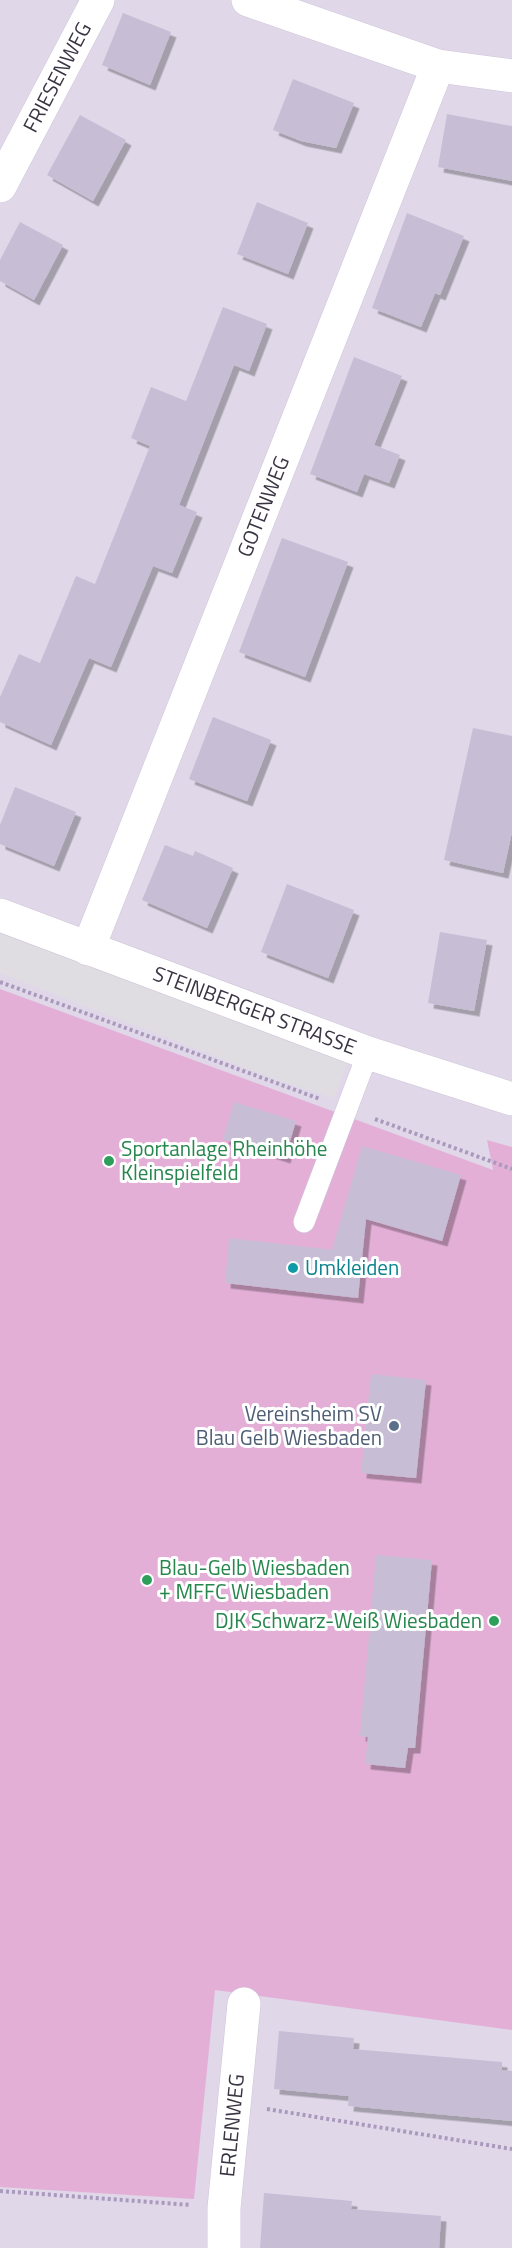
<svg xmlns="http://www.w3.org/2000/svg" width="512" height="2248" viewBox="0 0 512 2248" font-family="'Titillium Web',sans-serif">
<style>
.residential{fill:#e0d7e9}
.green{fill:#e4afd7}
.parking{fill:#dfdde2}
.building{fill:#c7bed5;filter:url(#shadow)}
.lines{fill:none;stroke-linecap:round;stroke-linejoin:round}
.lane-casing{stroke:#cfc5da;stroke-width:22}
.street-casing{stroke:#cfc5da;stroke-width:34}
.path{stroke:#a99abd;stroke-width:4;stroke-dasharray:3 3;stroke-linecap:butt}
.lane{stroke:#fff;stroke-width:21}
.street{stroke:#fff;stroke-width:33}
.leisure-dot{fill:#2e9e5b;stroke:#fff;stroke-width:2}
.culture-dot{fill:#0f9aa8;stroke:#fff;stroke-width:2}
.service-dot{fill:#5c6f8a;stroke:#fff;stroke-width:2}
.labels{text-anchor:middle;stroke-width:6;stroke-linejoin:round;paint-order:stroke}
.street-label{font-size:21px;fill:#3b3543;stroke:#fff}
.leisure-label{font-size:21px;fill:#27864d;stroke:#fff;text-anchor:start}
.culture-label{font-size:21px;fill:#0d838f;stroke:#fff;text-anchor:start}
.service-label{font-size:21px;fill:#4e5e75;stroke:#fff;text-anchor:end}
</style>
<defs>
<filter id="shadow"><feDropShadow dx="5.5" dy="5.5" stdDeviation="0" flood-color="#0004"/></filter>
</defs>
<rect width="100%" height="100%" fill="#ebe5f1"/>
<!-- residential -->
<path class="residential" d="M 0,0 L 512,0 L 512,2248 L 0,2248 Z"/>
<!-- green -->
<path class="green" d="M 0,989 L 493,1170 L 487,1140 L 512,1147 L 512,2030 L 215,1990 L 194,2199 L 0,2187 Z"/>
<!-- parking -->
<path class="parking" d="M 0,915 L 353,1048 L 334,1098 L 279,1081 L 0,973 Z"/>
<!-- building -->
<path class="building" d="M 123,13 L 171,32 L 150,85 L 102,65 Z
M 293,79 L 354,103 L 336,148 L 301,141 L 273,130 Z
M 447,114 L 512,126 L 512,181 L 438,167 Z
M 80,115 L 126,140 L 93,201 L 47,175 Z
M 257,202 L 308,223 L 288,274 L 237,254 Z
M 407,213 L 464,236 L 440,295 L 435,293 L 421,327 L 372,308 Z
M 20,222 L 63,245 L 34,300 L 0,281 L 0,260 Z
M 223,307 L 267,324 L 249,371 L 234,365 L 179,505 L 197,512 L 172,573 L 153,566 L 111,667 L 89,658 L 51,745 L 0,722 L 0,697 L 19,654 L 40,663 L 76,576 L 95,584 L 150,446 L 131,438 L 151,387 L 186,401 Z
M 354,357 L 402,376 L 374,445 L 400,455 L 389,483 L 364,474 L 357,492 L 310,474 Z
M 282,538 L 348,562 L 305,677 L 239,652 Z
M 213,717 L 271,740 L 247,801 L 189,779 Z
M 473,728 L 512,736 L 512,832 L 503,873 L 444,860 Z
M 15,787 L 76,812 L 54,866 L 0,844 L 0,825 Z
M 165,845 L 193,856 L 195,851 L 233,868 L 207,928 L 142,900 Z
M 287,884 L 354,910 L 328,978 L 261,952 Z
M 440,932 L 487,940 L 474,1011 L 428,1003 Z
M 234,1102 L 296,1121 L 285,1158 L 223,1139 Z
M 362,1146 L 461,1175 L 442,1241 L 366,1219 L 358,1298 L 225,1283 L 229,1238 L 332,1250 Z
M 371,1374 L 426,1380 L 416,1478 L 361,1473 Z
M 376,1555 L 432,1560 L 415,1748 L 408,1748 L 405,1768 L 365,1764 L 368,1737 L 360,1736 Z
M 279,2031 L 354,2038 L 353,2049 L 502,2062 L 502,2070 L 512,2071 L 512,2121 L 348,2106 L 349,2096 L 274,2089 Z
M 264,2193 L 352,2201 L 351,2209 L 441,2216 L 439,2248 L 260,2248 Z"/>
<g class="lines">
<defs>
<path id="lane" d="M 304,1222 L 368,1053"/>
<g id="street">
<path d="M 248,0 L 438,66 L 512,76"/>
<path id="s1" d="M 0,186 L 98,0"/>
<path id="s2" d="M 0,915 L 368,1053 L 512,1099"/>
<path id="s3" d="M 88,949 L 438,66"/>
<path id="s4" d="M 224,2248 L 224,2208 L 244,2004"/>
</g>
</defs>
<!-- lane casing -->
<use href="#lane" class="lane-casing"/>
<!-- street casing -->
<use href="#street" class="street-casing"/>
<!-- path -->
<path class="path" d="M 0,982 L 320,1099
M 375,1119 L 512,1169
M 267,2109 L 512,2149
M 0,2191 L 191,2205"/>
<!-- lane -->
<use href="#lane" class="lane"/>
<!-- street -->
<use href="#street" class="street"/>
</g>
<!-- markers -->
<g class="leisure-dot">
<circle cx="109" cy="1161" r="6"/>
<circle cx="147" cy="1580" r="6"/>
<circle cx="494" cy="1621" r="6"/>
</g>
<circle class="culture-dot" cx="293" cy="1268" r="6"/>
<circle class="service-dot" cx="394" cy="1426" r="6"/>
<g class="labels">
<!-- street labels -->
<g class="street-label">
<text dy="7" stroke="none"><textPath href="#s1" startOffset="123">FRIESENWEG</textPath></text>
<text dy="7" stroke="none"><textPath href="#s3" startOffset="476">GOTENWEG</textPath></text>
<text dy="7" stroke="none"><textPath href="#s2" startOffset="272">STEINBERGER STRASSE</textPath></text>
<text dy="7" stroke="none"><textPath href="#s4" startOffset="123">ERLENWEG</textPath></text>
</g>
<!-- leisure labels -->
<g class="leisure-label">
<text x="121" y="1156">Sportanlage Rheinhöhe<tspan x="121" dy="24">Kleinspielfeld</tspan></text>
<text x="159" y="1575">Blau-Gelb Wiesbaden<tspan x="159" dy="24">+ MFFC Wiesbaden</tspan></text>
<text x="482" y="1628" text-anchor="end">DJK Schwarz-Weiß Wiesbaden</text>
</g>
<!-- culture labels -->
<g class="culture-label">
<text x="305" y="1275">Umkleiden</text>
</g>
<!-- service labels -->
<g class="service-label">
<text x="382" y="1421">Vereinsheim SV<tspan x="382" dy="24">Blau Gelb Wiesbaden</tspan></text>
</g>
</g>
</svg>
